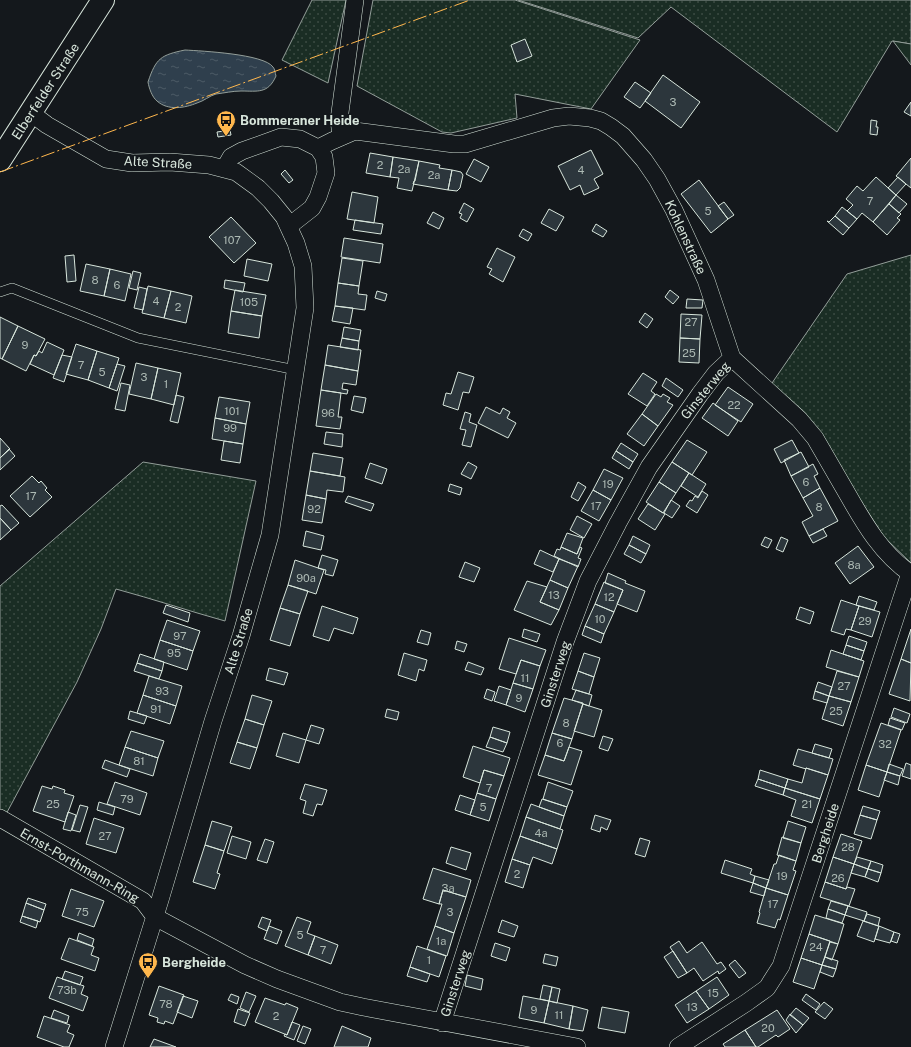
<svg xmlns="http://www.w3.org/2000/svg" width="911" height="1047" viewBox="0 0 911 1047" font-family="'Public Sans',sans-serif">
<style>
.grass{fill:url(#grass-dots);stroke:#939e99}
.forest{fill:url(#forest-crowns);stroke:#939e99}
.water{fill:url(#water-ripples);stroke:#939e99}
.building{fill:#2c363c;stroke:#d8e6dc}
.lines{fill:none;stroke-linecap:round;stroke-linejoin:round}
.service-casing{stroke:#d8e6dc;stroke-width:10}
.minor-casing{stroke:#d8e6dc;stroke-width:18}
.secondary-casing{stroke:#d8e6dc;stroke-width:24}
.service{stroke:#14181c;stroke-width:9}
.minor{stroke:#14181c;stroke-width:17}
.secondary{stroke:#14181c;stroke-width:22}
.power{stroke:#ffb74d;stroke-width:1;stroke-dasharray:14 3 2 3;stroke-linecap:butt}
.labels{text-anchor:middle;stroke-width:3;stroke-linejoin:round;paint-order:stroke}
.number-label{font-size:11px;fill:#adbab4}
.street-label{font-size:13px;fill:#d8e6dc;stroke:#14181c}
.poi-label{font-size:13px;font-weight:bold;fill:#d8e6dc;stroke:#14181c;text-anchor:start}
</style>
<defs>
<pattern id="grass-dots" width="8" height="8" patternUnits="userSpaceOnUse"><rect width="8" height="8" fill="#1a2d24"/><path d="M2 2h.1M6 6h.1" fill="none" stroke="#3b4b43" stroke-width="1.8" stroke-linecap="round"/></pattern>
<pattern id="forest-crowns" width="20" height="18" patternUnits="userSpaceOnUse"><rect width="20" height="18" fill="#1a2d24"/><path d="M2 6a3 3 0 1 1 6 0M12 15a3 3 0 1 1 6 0" fill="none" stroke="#3b4b43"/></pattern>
<pattern id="water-ripples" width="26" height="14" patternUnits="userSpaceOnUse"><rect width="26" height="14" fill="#2f3f4d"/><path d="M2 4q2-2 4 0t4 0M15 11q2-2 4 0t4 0" fill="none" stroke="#4c5b66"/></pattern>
</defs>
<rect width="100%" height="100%" fill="#14181c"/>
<!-- grass -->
<path class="grass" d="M 312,0 L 346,0 L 328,83 L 282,60 Z
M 373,0 L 515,0 L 640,40 L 591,109 L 515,94 L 517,118 L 451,133 L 442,132 L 357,86 Z
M 518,0 L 911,0 L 911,44 L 892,41 L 837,132 L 671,7 L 638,38 Z
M 911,255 L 911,563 L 884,537 L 854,490 L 772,383 L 847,274 Z
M 143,462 L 256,481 L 225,621 C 189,611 153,599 116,589 L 101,629 L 77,682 L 5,816 L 0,813 L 0,586 Z"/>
<!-- forest -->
<path class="forest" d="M 893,41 L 911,44 L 911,65 Z"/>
<!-- water -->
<path class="water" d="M 185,50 C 202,51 264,54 273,67 C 275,69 275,73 276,76 C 268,94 258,91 241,91 C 233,91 224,93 216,94 C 209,96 204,101 197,103 C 185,108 168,111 157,101 C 152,97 149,88 148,82 C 156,58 161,55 185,50 Z"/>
<!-- building -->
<path class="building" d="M 525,39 L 532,56 L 517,62 L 511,45 Z
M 663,75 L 700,102 L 681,128 L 645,101 Z
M 635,82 L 651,93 L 640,108 L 624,97 Z
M 911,102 L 911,116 L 904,112 Z
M 871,120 L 877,121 L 876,127 L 878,127 L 877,135 L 870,134 Z
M 230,130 L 231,135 L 218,137 L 217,132 Z
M 591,150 L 603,174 L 594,179 L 599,188 L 584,195 L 580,185 L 570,190 L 558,166 Z
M 370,153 L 393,157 L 390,177 L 366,173 Z
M 393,157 L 419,161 L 412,191 L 397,188 L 399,178 L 390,177 Z
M 911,158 L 911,188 L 896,176 Z
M 474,159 L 489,167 L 481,182 L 466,174 Z
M 419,161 L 440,165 L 439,168 L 452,170 L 448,190 L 413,184 L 414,181 L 415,181 Z
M 285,170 L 293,180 L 289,183 L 281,174 Z
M 452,170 L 461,172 L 463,175 L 460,188 L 457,191 L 448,190 Z
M 876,177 L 896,195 L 873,222 L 862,213 L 857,219 L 847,211 L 853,205 L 846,199 L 857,186 L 863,191 Z
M 898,177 L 906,184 L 896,195 L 888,188 Z
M 699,180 L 728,219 L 711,233 L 681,194 Z
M 352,192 L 378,197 L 374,223 L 347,219 Z
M 896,195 L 907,204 L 899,213 L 889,204 Z
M 724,202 L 734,215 L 728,219 L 718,206 Z
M 464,203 L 474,209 L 467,222 L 460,218 L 462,214 L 459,213 Z
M 889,204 L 901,214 L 897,218 L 900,220 L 887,235 L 873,222 Z
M 842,207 L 857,219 L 849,228 L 835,216 Z
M 549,209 L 564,217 L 556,231 L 541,223 Z
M 433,212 L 444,218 L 439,229 L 427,223 Z
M 835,216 L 849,228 L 843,235 L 827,221 L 829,222 Z
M 231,217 L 256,243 L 234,263 L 209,237 Z
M 355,220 L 383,224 L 381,234 L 353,230 Z
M 596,224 L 607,231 L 603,237 L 592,231 Z
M 523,229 L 532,234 L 528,241 L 519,236 Z
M 344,238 L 383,244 L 380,263 L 341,257 Z
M 497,248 L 515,257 L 503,282 L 489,274 L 492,269 L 487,267 Z
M 74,255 L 76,281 L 67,282 L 65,256 Z
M 342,258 L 363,261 L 359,286 L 338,283 Z
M 247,259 L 272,264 L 268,281 L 244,276 Z
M 86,264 L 110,269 L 104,296 L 80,291 Z
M 110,269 L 131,274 L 125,301 L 104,296 Z
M 133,271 L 141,273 L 137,290 L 129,288 Z
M 225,280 L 245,283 L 243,292 L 224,288 Z
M 338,283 L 359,286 L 358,294 L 367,295 L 365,310 L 335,306 Z
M 148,286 L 171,291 L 164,318 L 142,313 Z
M 139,287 L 147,289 L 143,310 L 134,308 Z
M 235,290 L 266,295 L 262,316 L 231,311 Z
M 670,290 L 679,297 L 673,304 L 665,297 Z
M 171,291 L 192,296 L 186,323 L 164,318 Z
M 377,291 L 387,294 L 385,301 L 375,298 Z
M 687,299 L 703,300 L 702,308 L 686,308 Z
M 335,306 L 353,308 L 350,324 L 332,321 Z
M 231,311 L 262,316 L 259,338 L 228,333 Z
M 645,313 L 653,319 L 647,328 L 639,322 Z
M 681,314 L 702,315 L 700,339 L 680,338 Z
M 0,317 L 18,326 L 2,359 L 0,358 Z
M 18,326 L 45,339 L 36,356 L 34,355 L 26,371 L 2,359 Z
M 344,327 L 361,330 L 359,341 L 342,338 Z
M 342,338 L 359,341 L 358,350 L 340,347 Z
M 680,338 L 700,339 L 699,363 L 679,362 Z
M 47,342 L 64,350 L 54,375 L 30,364 L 34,355 L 36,356 L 39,351 L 42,353 Z
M 76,344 L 97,351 L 88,380 L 66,374 Z
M 328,345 L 361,350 L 358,371 L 325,365 Z
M 97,351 L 119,358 L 109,388 L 88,380 Z
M 62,355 L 72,357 L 64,382 L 53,378 Z
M 136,363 L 158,368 L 151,399 L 129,394 Z
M 117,364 L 125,366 L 117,391 L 109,388 Z
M 325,365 L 358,371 L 356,385 L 343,383 L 342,389 L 348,390 L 347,394 L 321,390 Z
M 158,368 L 181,373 L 174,405 L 151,399 Z
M 458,372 L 474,377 L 469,393 L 463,392 L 458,410 L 443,405 L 446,393 L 451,394 Z
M 643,373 L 657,382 L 651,391 L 655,394 L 647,406 L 628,394 Z
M 666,378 L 683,390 L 678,397 L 662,386 Z
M 121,383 L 130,385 L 125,411 L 115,409 Z
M 728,387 L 753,404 L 741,422 L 715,405 Z
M 321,390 L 341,393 L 338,417 L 342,417 L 340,429 L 316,426 Z
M 656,394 L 661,397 L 663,394 L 670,398 L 667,402 L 673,405 L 658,426 L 642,414 Z
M 176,395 L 184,397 L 178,423 L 170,421 Z
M 354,396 L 366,398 L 363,413 L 351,410 Z
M 219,397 L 250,402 L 246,424 L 215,418 Z
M 713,403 L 738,421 L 728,436 L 702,418 Z
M 486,407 L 500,414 L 503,408 L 510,412 L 507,418 L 516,423 L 508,438 L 478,423 Z
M 465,412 L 471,414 L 469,422 L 477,425 L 471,447 L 462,445 L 466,430 L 460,429 Z
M 642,414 L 658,426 L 644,446 L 627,434 Z
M 215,418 L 246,424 L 243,444 L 212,439 Z
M 326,432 L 343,434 L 342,447 L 324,444 Z
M 0,438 L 10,449 L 0,458 Z
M 687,440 L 707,452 L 692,475 L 672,462 Z
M 792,440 L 799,453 L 781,463 L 774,449 Z
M 224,441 L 243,444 L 240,463 L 221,460 Z
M 621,443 L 638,454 L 633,462 L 616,451 Z
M 9,449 L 15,456 L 0,470 L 0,458 Z
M 616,451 L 633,462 L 629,469 L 612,458 Z
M 801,452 L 809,467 L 791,476 L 784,460 Z
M 313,453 L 343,458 L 340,476 L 310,471 Z
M 468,462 L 477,467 L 471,479 L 461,474 Z
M 672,462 L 689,473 L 676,493 L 659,482 Z
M 370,463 L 387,469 L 382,484 L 365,478 Z
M 813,464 L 818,474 L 814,476 L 820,488 L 803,498 L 791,476 Z
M 604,469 L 623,478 L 611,500 L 593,490 Z
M 310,471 L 345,477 L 343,492 L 327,490 L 326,499 L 306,495 Z
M 689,473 L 706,484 L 698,497 L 681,486 Z
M 32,476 L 39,483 L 41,481 L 47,488 L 45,490 L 52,497 L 30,517 L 10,496 Z
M 578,482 L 586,487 L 578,501 L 571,497 Z
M 659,482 L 676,493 L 663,513 L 646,502 Z
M 450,484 L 462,488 L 460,495 L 448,491 Z
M 820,488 L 838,521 L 809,536 L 802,522 L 813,516 L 803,498 Z
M 593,490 L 611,500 L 599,521 L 581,511 Z
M 702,491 L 708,495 L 697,513 L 686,506 L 690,500 L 692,501 L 695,496 L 698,498 Z
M 306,495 L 326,499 L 322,523 L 302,520 Z
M 348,496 L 374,504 L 371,511 L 345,502 Z
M 671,500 L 680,506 L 672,518 L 664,513 Z
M 648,504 L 665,514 L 655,530 L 638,519 Z
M 2,505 L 19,523 L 11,530 L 0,518 L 0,506 Z
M 577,516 L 592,524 L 584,538 L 570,530 Z
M 0,518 L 11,530 L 0,540 Z
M 823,529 L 827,536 L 813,543 L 809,536 Z
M 306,531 L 324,536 L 321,550 L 303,546 Z
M 567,533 L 583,538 L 577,554 L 561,547 Z
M 633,536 L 650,545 L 646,554 L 629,545 Z
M 765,537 L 772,540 L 768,548 L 761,545 Z
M 781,537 L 788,540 L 783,552 L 776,549 Z
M 629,545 L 646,554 L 641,563 L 624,554 Z
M 858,546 L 874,567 L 850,584 L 835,563 Z
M 561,547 L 577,554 L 580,547 L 582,548 L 578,558 L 581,559 L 578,567 L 554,556 L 557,549 L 560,550 Z
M 540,550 L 559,559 L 553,572 L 534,564 Z
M 322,555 L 338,560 L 333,576 L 325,574 L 326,570 L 318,568 Z
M 559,559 L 578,566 L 568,588 L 550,580 Z
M 295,560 L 324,570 L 316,594 L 288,585 Z
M 465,562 L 480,568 L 474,582 L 459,577 Z
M 608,573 L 626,581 L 625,583 L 645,591 L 637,612 L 617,604 L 623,590 L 605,583 Z
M 550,580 L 568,588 L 559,610 L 540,602 Z
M 527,581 L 547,587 L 540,602 L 559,610 L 551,625 L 514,610 Z
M 604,582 L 623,590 L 614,612 L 595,604 Z
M 288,585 L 308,591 L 300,614 L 280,608 Z
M 859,596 L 877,602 L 874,610 L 856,605 Z
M 841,600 L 859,606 L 851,630 L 846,629 L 844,635 L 831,631 Z
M 595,604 L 614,612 L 604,634 L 585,626 Z
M 166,605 L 190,613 L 188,622 L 163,613 Z
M 322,606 L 358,618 L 353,634 L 334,628 L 329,641 L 313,636 Z
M 859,606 L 880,612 L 872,637 L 851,630 Z
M 800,607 L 814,612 L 810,624 L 796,619 Z
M 280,608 L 300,614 L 290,646 L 270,640 Z
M 167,620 L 200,631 L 193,651 L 160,640 Z
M 585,626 L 604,634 L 601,643 L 582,635 Z
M 524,629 L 540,634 L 537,642 L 522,637 Z
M 911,629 L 911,663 L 901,659 Z
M 421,630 L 431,633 L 428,645 L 417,642 Z
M 849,636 L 867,642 L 864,651 L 846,645 Z
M 509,638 L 546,650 L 540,666 L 521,660 L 516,674 L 499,669 Z
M 160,640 L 193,651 L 187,670 L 154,659 Z
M 457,641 L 467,644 L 464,652 L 455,649 Z
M 846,645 L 864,651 L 861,660 L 843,654 Z
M 831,650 L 864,661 L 859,677 L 826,667 Z
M 404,653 L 427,660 L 424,671 L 419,669 L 416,681 L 398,675 Z
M 584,653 L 600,658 L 594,677 L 578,671 Z
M 140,654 L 164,662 L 162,671 L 137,663 Z
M 901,659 L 911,663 L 910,701 L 889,694 Z
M 521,660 L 540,666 L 533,689 L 513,683 Z
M 468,662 L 484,668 L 481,675 L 465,670 Z
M 137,663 L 162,671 L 159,679 L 134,671 Z
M 269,668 L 288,673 L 284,685 L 266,680 Z
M 578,671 L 594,677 L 589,694 L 572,689 Z
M 837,671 L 859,677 L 851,702 L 829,696 Z
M 149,676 L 182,686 L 176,706 L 143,695 Z
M 818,682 L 832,687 L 829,696 L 815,691 Z
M 513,683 L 533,689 L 525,712 L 506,705 Z
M 499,686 L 511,690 L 506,705 L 494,701 Z
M 487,689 L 495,692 L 492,701 L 484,698 Z
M 576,690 L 592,695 L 589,706 L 572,700 Z
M 815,691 L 829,696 L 827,703 L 813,699 Z
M 143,695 L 176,706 L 170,724 L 137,713 Z
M 252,695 L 272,701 L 264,725 L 245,719 Z
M 829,696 L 851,702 L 843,726 L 822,719 Z
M 564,698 L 583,703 L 572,739 L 552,733 Z
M 583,704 L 602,710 L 594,737 L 574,731 Z
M 894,708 L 910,714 L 907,723 L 891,717 Z
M 387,709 L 399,712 L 397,720 L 385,717 Z
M 130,711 L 147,716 L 144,724 L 128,719 Z
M 890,718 L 905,723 L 902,730 L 888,725 Z
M 245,719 L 264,725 L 257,748 L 237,742 Z
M 881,723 L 901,730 L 887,772 L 866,765 Z
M 311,725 L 324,729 L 319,744 L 306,740 Z
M 493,727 L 510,732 L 507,743 L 490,737 Z
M 131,731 L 164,741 L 158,758 L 125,747 Z
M 283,733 L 306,740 L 299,763 L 276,756 Z
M 552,733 L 572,739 L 564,761 L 545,755 Z
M 603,736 L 613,739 L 608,751 L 599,748 Z
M 490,737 L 507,743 L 503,752 L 486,747 Z
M 237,742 L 257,748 L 250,769 L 230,763 Z
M 815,744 L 832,749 L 829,758 L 812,753 Z
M 473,746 L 510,758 L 504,776 L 484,770 L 480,783 L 463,777 Z
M 125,747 L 158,758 L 153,776 L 119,765 Z
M 569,747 L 582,751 L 571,785 L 538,775 L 545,755 L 564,761 Z
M 798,749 L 833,759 L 828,775 L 806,768 L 806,769 L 793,765 Z
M 105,760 L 130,769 L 127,777 L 102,768 Z
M 906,763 L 911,765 L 911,779 L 902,776 Z
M 889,764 L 903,769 L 900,776 L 887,772 Z
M 866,765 L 887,772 L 879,797 L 858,790 Z
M 806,768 L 828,775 L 820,799 L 785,788 L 788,779 L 802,783 Z
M 484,770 L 504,776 L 496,799 L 477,793 Z
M 760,770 L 788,779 L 785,788 L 758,779 Z
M 887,772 L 900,776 L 898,785 L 884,780 Z
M 758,779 L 785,788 L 783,795 L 755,786 Z
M 115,782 L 147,793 L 140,815 L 107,804 Z
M 548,782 L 573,791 L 567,807 L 543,799 Z
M 305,784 L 327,790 L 322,805 L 317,804 L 313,816 L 303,813 L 306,801 L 300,799 Z
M 42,786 L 52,789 L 53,786 L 65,790 L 64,793 L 74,796 L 65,822 L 33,811 Z
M 785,788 L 820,799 L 812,823 L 791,816 L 796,800 L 783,795 Z
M 477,793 L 496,799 L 489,821 L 470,815 Z
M 460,795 L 475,800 L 470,815 L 455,810 Z
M 542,799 L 567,807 L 564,816 L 539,807 Z
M 99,802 L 115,807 L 113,815 L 97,810 Z
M 531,804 L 564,816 L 560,829 L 526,817 Z
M 80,805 L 88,807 L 80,832 L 72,830 Z
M 863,806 L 880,811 L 877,820 L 860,815 Z
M 68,812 L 76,815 L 71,831 L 63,829 Z
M 595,815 L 611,820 L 607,830 L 601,827 L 600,832 L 591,829 Z
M 860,815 L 877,820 L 871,839 L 854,834 Z
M 526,817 L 563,830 L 557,849 L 520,836 Z
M 94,818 L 124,828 L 116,853 L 86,844 Z
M 212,821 L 232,827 L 224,851 L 205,845 Z
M 788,821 L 806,827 L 801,843 L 783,838 Z
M 841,834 L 862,841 L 854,864 L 833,857 Z
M 232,836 L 251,842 L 246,859 L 227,853 Z
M 520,836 L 557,849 L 552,864 L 533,857 L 530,865 L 512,859 Z
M 782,837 L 801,843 L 796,861 L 777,855 Z
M 640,838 L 650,841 L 645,857 L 635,854 Z
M 265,839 L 274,842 L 267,863 L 257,860 Z
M 205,845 L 224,851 L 217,873 L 220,874 L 215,889 L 193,882 Z
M 451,847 L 471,853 L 466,870 L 446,863 Z
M 779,855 L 796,861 L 793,870 L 796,871 L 788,895 L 766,888 L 774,864 L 776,864 Z
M 833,857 L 854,864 L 846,889 L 825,882 Z
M 857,857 L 871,861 L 868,869 L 854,864 Z
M 512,859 L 530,865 L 523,888 L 505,882 Z
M 725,860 L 752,869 L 750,874 L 755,876 L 753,883 L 721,873 Z
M 871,861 L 883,865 L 881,873 L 868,869 Z
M 854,864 L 868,869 L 865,877 L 851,873 Z
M 433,868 L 471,880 L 466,897 L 443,890 L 439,904 L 423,899 Z
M 868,869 L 881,873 L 878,882 L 865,877 Z
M 755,876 L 769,880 L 766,888 L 753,883 Z
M 825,882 L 846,889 L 847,887 L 855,889 L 849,906 L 820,897 Z
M 753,883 L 766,888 L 764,896 L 750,892 Z
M 766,888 L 788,895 L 780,920 L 778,919 L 775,928 L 757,923 L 760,913 L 759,912 Z
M 71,889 L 104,901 L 94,927 L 62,916 Z
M 443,890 L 466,897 L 454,933 L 435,926 L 442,904 L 439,904 Z
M 28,898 L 46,904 L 44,910 L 26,903 Z
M 831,901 L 848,906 L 845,915 L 828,909 Z
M 26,903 L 44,910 L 40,922 L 22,916 Z
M 848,906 L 867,912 L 864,921 L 845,915 Z
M 828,909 L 845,915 L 842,923 L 826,918 Z
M 867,914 L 880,918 L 878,926 L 864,921 Z
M 815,915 L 844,924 L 838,944 L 809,934 Z
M 22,916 L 38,921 L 36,928 L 20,922 Z
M 262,917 L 271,920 L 267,931 L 258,927 Z
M 297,917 L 311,922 L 307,933 L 315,936 L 308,955 L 285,946 Z
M 502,920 L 518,926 L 514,937 L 498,932 Z
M 863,921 L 879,926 L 874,942 L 857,936 Z
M 269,926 L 282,931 L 277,944 L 264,939 Z
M 435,926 L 454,933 L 447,956 L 427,949 Z
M 879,926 L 894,932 L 890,943 L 875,939 Z
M 894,932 L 900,934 L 897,943 L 891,941 Z
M 79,933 L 94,939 L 92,946 L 77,940 Z
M 809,934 L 830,941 L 822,965 L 801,958 Z
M 315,936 L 338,945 L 331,964 L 308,955 Z
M 69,938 L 94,947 L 91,955 L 99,958 L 95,971 L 61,959 Z
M 679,941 L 687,953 L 702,942 L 717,964 L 721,962 L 726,969 L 719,974 L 718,971 L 703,981 L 694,968 L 687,973 L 670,947 Z
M 830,942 L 838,944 L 832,960 L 825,957 Z
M 495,943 L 510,948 L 506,961 L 491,956 Z
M 417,946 L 446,956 L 439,977 L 410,967 Z
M 673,951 L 687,973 L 678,978 L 664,957 Z
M 545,954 L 558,957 L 556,966 L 543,963 Z
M 825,957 L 838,961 L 836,969 L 822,965 Z
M 801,958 L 822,965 L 814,989 L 793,982 Z
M 735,960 L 746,973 L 739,978 L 729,965 Z
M 822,965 L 836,969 L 833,977 L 820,972 Z
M 410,967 L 430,974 L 427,982 L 407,976 Z
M 65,971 L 83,977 L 80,985 L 62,979 Z
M 467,975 L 483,979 L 481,990 L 465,986 Z
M 57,977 L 84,986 L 81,994 L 88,997 L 83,1011 L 49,998 Z
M 717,977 L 729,995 L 709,1009 L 696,991 Z
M 543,985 L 552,987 L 549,1001 L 540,999 Z
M 159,986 L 184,995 L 173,1024 L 165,1021 L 164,1024 L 157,1022 L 158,1018 L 149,1015 Z
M 552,987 L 560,989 L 557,1003 L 549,1001 Z
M 696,991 L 709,1009 L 687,1023 L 675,1005 Z
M 246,992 L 256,996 L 249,1012 L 240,1008 Z
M 231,994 L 239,997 L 237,1004 L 228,1000 Z
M 806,994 L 820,1004 L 816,1010 L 802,1000 Z
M 183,996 L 198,1001 L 192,1018 L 177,1012 Z
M 523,996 L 549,1001 L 544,1023 L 519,1018 Z
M 265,998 L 285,1005 L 286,1003 L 298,1008 L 287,1035 L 255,1022 Z
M 549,1001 L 573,1006 L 569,1029 L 544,1023 Z
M 824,1002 L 833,1009 L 825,1019 L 815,1012 Z
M 573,1006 L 588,1010 L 583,1031 L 569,1029 Z
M 602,1007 L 629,1012 L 625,1033 L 598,1028 Z
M 796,1008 L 809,1018 L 803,1025 L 790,1015 Z
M 238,1009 L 250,1013 L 245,1026 L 234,1022 Z
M 54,1010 L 69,1016 L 67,1023 L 51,1018 Z
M 777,1010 L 790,1029 L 778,1037 L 776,1035 L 758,1047 L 756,1047 L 745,1030 Z
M 790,1014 L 803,1025 L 796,1033 L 786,1020 Z
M 44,1016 L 70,1025 L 67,1032 L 74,1035 L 69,1047 L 64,1047 L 37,1037 Z
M 292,1022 L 300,1025 L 294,1040 L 284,1036 L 285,1034 L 287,1035 Z
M 303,1026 L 311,1029 L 305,1044 L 297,1041 Z
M 342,1026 L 371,1038 L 368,1047 L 334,1047 Z
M 745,1030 L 756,1047 L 725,1047 L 723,1044 Z
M 154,1039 L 176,1047 L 150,1047 Z"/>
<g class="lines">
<defs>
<path id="service" d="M 0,292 L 12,288 L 138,338 L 296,370"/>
<path id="minor" d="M 31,113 L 47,125 L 106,159 L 132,163 L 170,162 L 209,165 L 236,172 L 258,188 L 271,201 L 284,217 L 296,243 L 303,266 L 305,308 L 270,535 L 241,636 L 213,721 L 160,900 L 114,1047
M 341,136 L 339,120 L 355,0
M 318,148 L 332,141 L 355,131 L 454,144 L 465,144 L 553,118 L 569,116 L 590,118 L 601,121 L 611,127 L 623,136 L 644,160 L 657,179 L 674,210 L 706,280 L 732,358 L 799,419 L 815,438 C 826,457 837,476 848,495 C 865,525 882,554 911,574
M 224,169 L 231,157 L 242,151 L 281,137 L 300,139 L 318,148 L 324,157 L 326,173 L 318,197 L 312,208 L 289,226
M 0,818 L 143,901 L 155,917 L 245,965 L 277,979 L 340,1002 L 363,1007 L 577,1047
M 442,1023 L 565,642 L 588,581 L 618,523 L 649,467 L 700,394 L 716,373 L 732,358
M 678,1047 L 746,1003 L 767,988 L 781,966 L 910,573"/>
<path id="secondary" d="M 0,160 L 103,0"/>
</defs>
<!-- service casing -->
<use href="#service" class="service-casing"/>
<!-- minor casing -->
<use href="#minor" class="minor-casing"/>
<!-- secondary casing -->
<use href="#secondary" class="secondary-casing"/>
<!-- service -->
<use href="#service" class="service"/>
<!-- minor -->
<use href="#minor" class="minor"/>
<!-- secondary -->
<use href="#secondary" class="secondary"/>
<!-- power -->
<path class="power" d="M 0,172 L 470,0"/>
</g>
<!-- icons -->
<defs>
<symbol id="bus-pin" viewBox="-11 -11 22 30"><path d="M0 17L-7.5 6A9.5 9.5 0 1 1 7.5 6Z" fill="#ffb74d" stroke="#14181c"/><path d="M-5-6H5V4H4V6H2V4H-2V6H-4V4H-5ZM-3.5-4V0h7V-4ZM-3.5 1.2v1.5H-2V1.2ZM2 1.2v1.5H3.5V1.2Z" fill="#111"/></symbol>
</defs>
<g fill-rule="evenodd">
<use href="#bus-pin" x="215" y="109" width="22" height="30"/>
<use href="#bus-pin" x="137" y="951" width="22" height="30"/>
</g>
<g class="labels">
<!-- number labels -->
<g class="number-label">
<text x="673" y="106">3</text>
<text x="380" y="169">2</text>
<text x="404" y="173">2a</text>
<text x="581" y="174">4</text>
<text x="434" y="179">2a</text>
<text x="870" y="205">7</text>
<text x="708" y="215">5</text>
<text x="232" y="244">107</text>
<text x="95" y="284">8</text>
<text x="117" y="289">6</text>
<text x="156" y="305">4</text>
<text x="249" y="306">105</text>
<text x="178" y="311">2</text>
<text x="691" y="326">27</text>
<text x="25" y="349">9</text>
<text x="689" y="357">25</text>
<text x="81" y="369">7</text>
<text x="102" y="376">5</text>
<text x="144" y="381">3</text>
<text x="166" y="388">1</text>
<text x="734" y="409">22</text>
<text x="232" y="415">101</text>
<text x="328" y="417">96</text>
<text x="230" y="432">99</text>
<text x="806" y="486">6</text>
<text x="608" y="488">19</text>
<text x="31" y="500">17</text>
<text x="596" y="510">17</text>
<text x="819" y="511">8</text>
<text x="314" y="513">92</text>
<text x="854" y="569">8a</text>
<text x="306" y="582">90a</text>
<text x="554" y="599">13</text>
<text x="609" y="601">12</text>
<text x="600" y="623">10</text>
<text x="865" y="625">29</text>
<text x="180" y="640">97</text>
<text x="174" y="657">95</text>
<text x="525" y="682">11</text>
<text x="844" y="690">27</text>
<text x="162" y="695">93</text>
<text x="519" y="702">9</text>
<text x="156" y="713">91</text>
<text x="836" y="715">25</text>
<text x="566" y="727">8</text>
<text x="560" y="747">6</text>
<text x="885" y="748">32</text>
<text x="139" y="765">81</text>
<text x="489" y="792">7</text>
<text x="127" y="803">79</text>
<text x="53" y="808">25</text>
<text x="807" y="808">21</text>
<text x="483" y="811">5</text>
<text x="541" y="837">4a</text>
<text x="105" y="840">27</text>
<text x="848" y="851">28</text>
<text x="517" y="878">2</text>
<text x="782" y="880">19</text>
<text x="838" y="882">26</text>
<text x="448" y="892">3a</text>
<text x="773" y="908">17</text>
<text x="82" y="916">75</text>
<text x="450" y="916">3</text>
<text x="300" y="939">5</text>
<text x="441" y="945">1a</text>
<text x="816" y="951">24</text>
<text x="323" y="954">7</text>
<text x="429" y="964">1</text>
<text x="67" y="994">73b</text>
<text x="713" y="997">15</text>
<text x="166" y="1008">78</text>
<text x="692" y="1011">13</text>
<text x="534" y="1014">9</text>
<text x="559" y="1019">11</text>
<text x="276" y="1020">2</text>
<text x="768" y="1032">20</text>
</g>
<!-- street labels -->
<g class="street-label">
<text transform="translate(45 91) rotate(-57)" y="5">Elberfelder Straße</text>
<text transform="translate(158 162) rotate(3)" y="5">Alte Straße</text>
<text transform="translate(686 237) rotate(65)" y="5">Kohlenstraße</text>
<text transform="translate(705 390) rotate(-51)" y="5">Ginsterweg</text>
<text transform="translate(238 641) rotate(-73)" y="5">Alte Straße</text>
<text transform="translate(555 674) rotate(-72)" y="5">Ginsterweg</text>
<text transform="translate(825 833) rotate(-72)" y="5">Bergheide</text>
<text transform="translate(80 865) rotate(30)" y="5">Ernst-Porthmann-Ring</text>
<text transform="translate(455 983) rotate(-72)" y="5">Ginsterweg</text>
</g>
<!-- poi labels -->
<g class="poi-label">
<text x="240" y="125">Bommeraner Heide</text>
<text x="162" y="967">Bergheide</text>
</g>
</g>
</svg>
